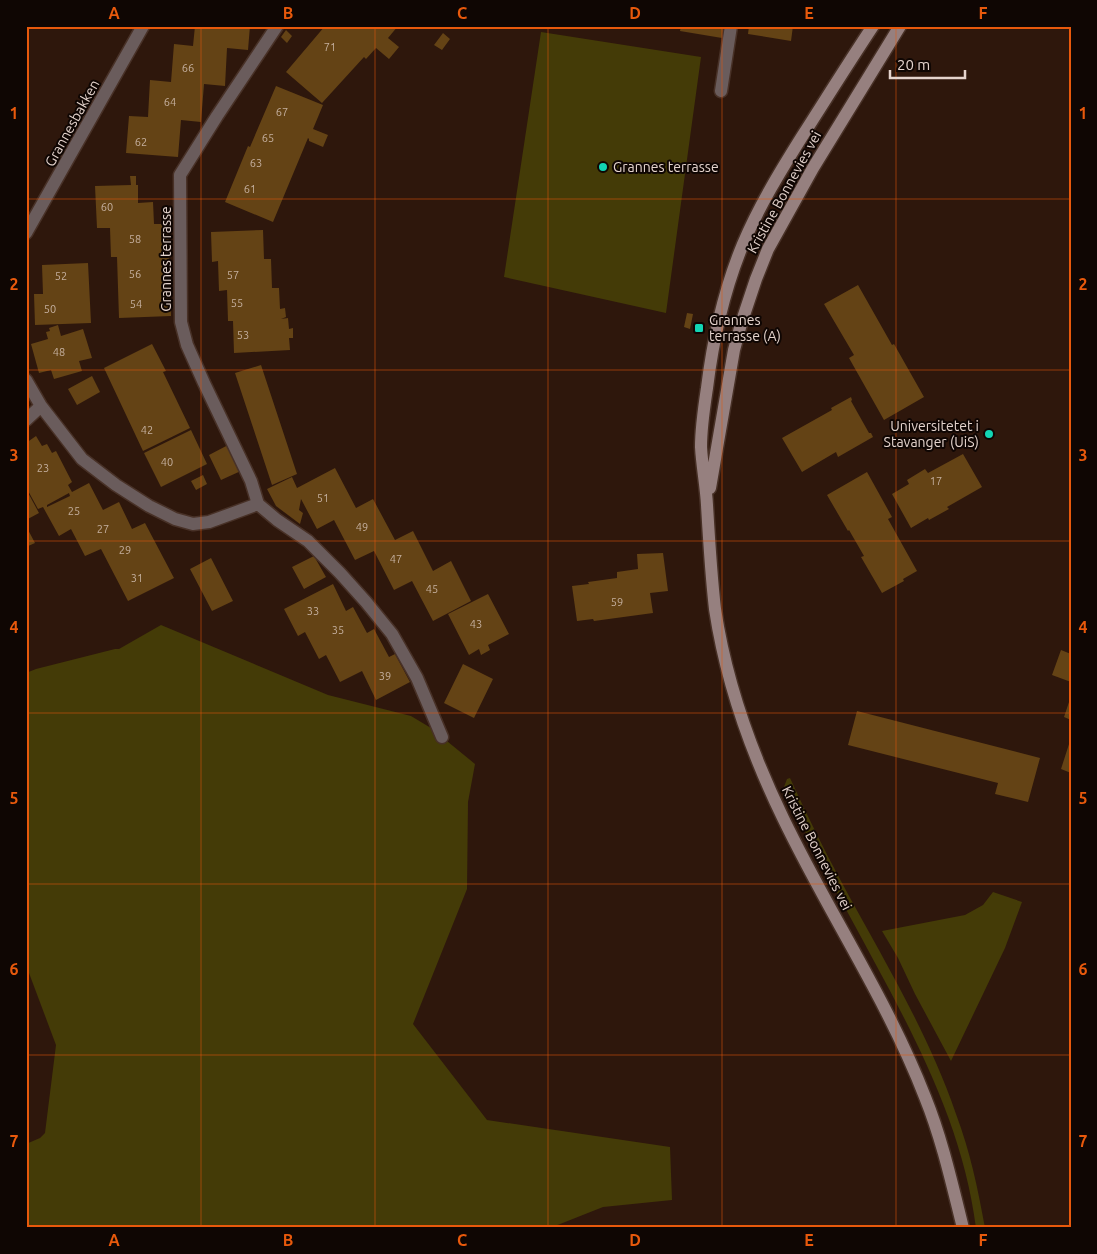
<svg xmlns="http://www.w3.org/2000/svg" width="1097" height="1254" viewBox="0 0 1097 1254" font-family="Ubuntu,sans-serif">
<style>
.green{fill:#443b07}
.building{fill:#644315;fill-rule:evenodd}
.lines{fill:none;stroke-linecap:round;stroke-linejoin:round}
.minor-casing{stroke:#483127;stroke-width:15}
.tertiary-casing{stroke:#483127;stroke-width:15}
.secondary-casing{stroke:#483127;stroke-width:15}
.minor{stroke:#6a5c5c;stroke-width:12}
.tertiary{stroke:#6a5c5c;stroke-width:12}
.secondary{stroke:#96807f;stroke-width:12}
.grid{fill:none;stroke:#e8590c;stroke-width:1;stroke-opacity:0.55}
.poi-dot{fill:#12d5b4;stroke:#0f0603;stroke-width:2}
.labels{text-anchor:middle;stroke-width:4;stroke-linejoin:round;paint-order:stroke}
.number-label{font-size:11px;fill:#c5b09f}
.street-label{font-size:14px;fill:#e5d4cd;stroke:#0f0603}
.poi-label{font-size:14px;fill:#e5d4cd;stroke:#0f0603;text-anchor:start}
.neatline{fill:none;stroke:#e8590c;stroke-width:2}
.grid-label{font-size:16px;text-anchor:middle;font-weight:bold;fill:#e8590c}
</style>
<rect width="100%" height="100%" fill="#2e170c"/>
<!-- green -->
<path class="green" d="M 541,32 L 701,57 L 666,313 L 504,277 Z
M 161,625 L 328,695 L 411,716 L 431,728 L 475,764 L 468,802 L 467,889 L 413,1024 L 487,1120 L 670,1147 L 672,1200 L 603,1207 L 550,1228 L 26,1228 L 26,1144 L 40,1138 L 45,1133 L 56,1045 L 26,965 L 26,673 L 36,669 L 115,649 L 119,649 Z
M 790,778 C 806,813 823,848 842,883 C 883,959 928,1032 956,1114 C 970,1151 978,1189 985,1228 L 976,1228 C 964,1132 920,1046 875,963 C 844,905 811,847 784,787 L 787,779 Z
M 993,892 L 1022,902 L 1005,948 L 951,1061 L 915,994 L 898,958 L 882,931 L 965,915 L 983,905 Z"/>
<!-- building -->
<path class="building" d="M 195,26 L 250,26 L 248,50 L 227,48 L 225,86 L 204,84 L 201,122 L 181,120 L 178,157 L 126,153 L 129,116 L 148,117 L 150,80 L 171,82 L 174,44 L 193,46 Z
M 325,26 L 398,26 L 388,38 L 399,47 L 389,59 L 376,48 L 366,59 L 364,57 L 322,103 L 286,72 Z
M 681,26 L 724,26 L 722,38 L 680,31 Z
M 749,26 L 793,26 L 791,41 L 748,34 Z
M 286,30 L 292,36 L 287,43 L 281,37 Z
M 443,33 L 450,39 L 442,50 L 434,45 Z
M 276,86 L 323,105 L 313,129 L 328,135 L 323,147 L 309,141 L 309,139 L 308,138 L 273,222 L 225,202 L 248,146 L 250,147 Z
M 130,176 L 136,176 L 136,185 L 138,185 L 138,203 L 153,202 L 154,224 L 168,224 L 171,316 L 119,318 L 117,257 L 111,257 L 110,228 L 97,228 L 95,186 L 131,185 Z
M 263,230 L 264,259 L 271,259 L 272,288 L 279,288 L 280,309 L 285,308 L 286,317 L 281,319 L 288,318 L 289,329 L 293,328 L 293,338 L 289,338 L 290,350 L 234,353 L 233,321 L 228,321 L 227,290 L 219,291 L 218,261 L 212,262 L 211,232 Z
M 88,263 L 91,323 L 35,325 L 34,294 L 43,294 L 42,265 Z
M 858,285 L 892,345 L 894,344 L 924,397 L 884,420 L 849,358 L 854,355 L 824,304 Z
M 687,313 L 693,314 L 690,329 L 684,327 Z
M 58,325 L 61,336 L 83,329 L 92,358 L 79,361 L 82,371 L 54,379 L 51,370 L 39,373 L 31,344 L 48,339 L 46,332 L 50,331 L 49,328 Z
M 152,344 L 166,371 L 163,372 L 190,428 L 143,451 L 104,368 Z
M 261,365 L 297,474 L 272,485 L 235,373 Z
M 92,376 L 100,392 L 77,405 L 68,389 Z
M 851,397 L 852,400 L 851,401 L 869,433 L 871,433 L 873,437 L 838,457 L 836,452 L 802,472 L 782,438 L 832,410 L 831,408 Z
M 191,430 L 207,464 L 161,487 L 144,453 Z
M 36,436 L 42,446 L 47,444 L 52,453 L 56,451 L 72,482 L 68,485 L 72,492 L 89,483 L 103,510 L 119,502 L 132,529 L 145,523 L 174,578 L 128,601 L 101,549 L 85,556 L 71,529 L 59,536 L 43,507 L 38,509 L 26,487 L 26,443 ZM 69,493 L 70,496 L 47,507 L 47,505 Z
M 230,444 L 243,470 L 221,480 L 209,455 Z
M 963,454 L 982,487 L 947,507 L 949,509 L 929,520 L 928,518 L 911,528 L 892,494 L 909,484 L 907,480 L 925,469 L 928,473 Z
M 335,468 L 356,508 L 373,499 L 395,540 L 413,531 L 433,571 L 451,561 L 471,601 L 433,621 L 412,581 L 394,590 L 374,551 L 355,560 L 334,520 L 317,529 L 301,499 L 299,510 L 303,513 L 300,524 L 276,506 L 267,489 L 292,477 L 297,488 Z
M 867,472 L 892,517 L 888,519 L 917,571 L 903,579 L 904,581 L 882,593 L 861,557 L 864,556 L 849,530 L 848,531 L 827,495 Z
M 203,475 L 207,484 L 196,490 L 191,481 Z
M 26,489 L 39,513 L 26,520 Z
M 26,526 L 35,543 L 26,547 Z
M 663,553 L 668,591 L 650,593 L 653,613 L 594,621 L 593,619 L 577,621 L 572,586 L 589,584 L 588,582 L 617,578 L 617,572 L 638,569 L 637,554 Z
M 314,556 L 326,577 L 304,589 L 292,567 Z
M 211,558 L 233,601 L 212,611 L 190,569 Z
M 333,584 L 346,611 L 353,607 L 367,633 L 374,629 L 389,657 L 395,654 L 410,682 L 376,700 L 362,671 L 340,682 L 326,655 L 319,659 L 305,632 L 298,636 L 284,609 Z
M 488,594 L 509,634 L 488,645 L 490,650 L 481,655 L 479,649 L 469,655 L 448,614 Z
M 1061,650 L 1071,654 L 1071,682 L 1052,675 Z
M 463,664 L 493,679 L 474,718 L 444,703 Z
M 1070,699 L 1071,699 L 1071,720 L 1064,717 Z
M 857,711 L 1040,758 L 1028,802 L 995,794 L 998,783 L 848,745 Z
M 1070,741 L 1071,741 L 1071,773 L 1061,769 Z"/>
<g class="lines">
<defs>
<path id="minor" d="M 277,26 L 217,116 L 180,175 L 181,322 L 187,345 L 204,383 L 251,481 L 258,504 L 277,520 L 308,541 L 340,573 L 366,602 L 392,634 L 417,678 L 442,737
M 721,91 L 731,26
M 26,380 L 41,406 L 82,459 L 116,485 L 149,506 L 175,519 L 193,524 L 209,522 L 258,504
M 26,420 L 41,406"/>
<path id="tertiary" d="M 26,233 L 143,26"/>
<path id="secondary" d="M 873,26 C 849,62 826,99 803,135 C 781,170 759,206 743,244 C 724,290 713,339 707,388 C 704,408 701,427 701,447 C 702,466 706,486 707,505 C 709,540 711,574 715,609 C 726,682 751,752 783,818 C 828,912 887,999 925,1097 C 942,1139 952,1184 963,1228
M 710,488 L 734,350 L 741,324 L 756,279 L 768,249 L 813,168 L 900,26"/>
</defs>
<!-- minor casing -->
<use href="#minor" class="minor-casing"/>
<!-- tertiary casing -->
<use href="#tertiary" class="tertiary-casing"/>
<!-- secondary casing -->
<use href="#secondary" class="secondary-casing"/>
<!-- minor -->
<use href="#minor" class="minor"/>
<!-- tertiary -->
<use href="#tertiary" class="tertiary"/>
<!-- secondary -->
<use href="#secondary" class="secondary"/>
</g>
<!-- grid -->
<path class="grid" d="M 201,26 L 201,1228M 375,26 L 375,1228M 548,26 L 548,1228M 722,26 L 722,1228M 896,26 L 896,1228M 26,199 L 1071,199M 26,370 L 1071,370M 26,541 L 1071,541M 26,713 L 1071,713M 26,884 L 1071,884M 26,1055 L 1071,1055"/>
<!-- markers -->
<g class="poi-dot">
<circle cx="603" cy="167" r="5"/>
<rect x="694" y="323" width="10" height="10" rx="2.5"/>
<circle cx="989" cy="434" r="5"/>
</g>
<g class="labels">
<!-- number labels -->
<g class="number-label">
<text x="330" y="51">71</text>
<text x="188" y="72">66</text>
<text x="170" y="106">64</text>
<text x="282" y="116">67</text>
<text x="268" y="142">65</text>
<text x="141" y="146">62</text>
<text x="256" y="167">63</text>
<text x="250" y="193">61</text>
<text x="107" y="211">60</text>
<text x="135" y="243">58</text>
<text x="135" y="278">56</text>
<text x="233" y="279">57</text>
<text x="61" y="280">52</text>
<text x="237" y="307">55</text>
<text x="136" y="308">54</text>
<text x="50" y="313">50</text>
<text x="243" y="339">53</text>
<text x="59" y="356">48</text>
<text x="147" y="434">42</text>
<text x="167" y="466">40</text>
<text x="43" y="472">23</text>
<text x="936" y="485">17</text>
<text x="323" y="502">51</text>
<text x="74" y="515">25</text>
<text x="362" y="531">49</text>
<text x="103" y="533">27</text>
<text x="125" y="554">29</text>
<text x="396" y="563">47</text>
<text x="137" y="582">31</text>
<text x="432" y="593">45</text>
<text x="617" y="606">59</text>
<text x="313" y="615">33</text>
<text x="476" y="628">43</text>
<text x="338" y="634">35</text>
<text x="385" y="680">39</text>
</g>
<!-- street labels -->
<g class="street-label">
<text transform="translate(72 123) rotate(-61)" y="5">Grannesbakken</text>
<text transform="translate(784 192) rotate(-61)" y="5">Kristine Bonnevies vei</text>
<text transform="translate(166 259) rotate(-90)" y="5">Grannes terrasse</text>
<text transform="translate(817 848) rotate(63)" y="5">Kristine Bonnevies vei</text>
</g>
<!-- poi labels -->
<g class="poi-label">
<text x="613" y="172">Grannes terrasse</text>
<text x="709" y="325">Grannes<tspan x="709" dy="16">terrasse (A)</tspan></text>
<text x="979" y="431" text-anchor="end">Universitetet i<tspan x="979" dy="16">Stavanger (UiS)</tspan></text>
</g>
</g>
<!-- border -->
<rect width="1097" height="1254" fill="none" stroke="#0f0603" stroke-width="55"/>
<!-- scale -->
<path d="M890 70v8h75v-8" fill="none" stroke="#e5d4cd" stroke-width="2.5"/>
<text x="897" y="70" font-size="15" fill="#e5d4cd" stroke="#0f0603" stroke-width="4" paint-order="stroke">20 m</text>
<rect x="28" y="28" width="1042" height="1198" class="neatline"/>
<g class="grid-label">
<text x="114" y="19">A</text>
<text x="288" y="19">B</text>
<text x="462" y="19">C</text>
<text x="635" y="19">D</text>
<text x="809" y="19">E</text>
<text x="983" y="19">F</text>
<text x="14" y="119">1</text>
<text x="1083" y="119">1</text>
<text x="14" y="290">2</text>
<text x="1083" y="290">2</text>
<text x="14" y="461">3</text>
<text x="1083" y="461">3</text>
<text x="14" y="633">4</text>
<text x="1083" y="633">4</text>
<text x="14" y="804">5</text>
<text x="1083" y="804">5</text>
<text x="14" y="975">6</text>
<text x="1083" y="975">6</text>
<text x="14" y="1147">7</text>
<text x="1083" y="1147">7</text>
<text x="114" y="1246">A</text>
<text x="288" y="1246">B</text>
<text x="462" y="1246">C</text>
<text x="635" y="1246">D</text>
<text x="809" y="1246">E</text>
<text x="983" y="1246">F</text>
</g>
</svg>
